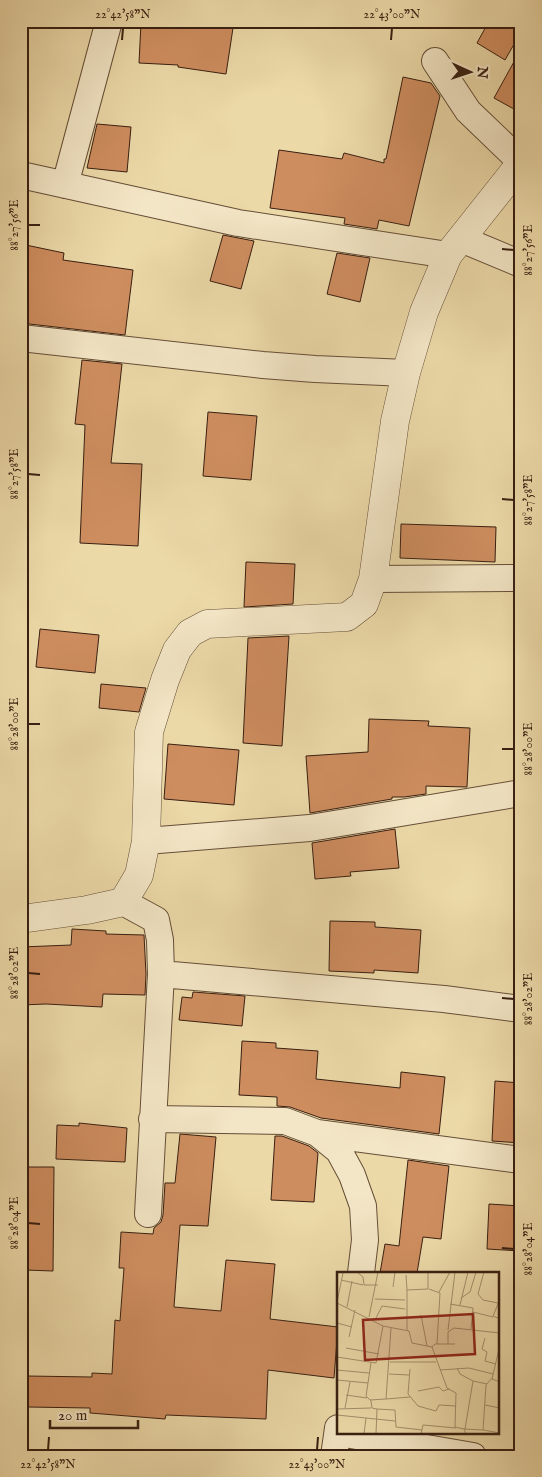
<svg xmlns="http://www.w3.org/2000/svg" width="542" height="1477" viewBox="0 0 542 1477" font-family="'IM FELL English',serif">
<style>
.building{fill:#ce8d5f;stroke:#381f11}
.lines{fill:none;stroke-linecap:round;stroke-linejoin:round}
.minor-casing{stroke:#654e37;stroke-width:28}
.tertiary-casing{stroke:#654e37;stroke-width:29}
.minor{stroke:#f3e6c6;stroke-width:26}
.tertiary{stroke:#f3e6c6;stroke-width:28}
.ticks{fill:none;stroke:#381f11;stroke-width:2}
.inset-road{fill:none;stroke:#a48f6c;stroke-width:1}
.view{fill:#8f2418;fill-opacity:0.15;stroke:#8f2418;stroke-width:2.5}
.inset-edge{fill:none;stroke:#381f11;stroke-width:2.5}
.neatline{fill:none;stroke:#381f11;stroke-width:2}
.ticks-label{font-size:12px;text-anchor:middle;fill:#381f11}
</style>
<rect width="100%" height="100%" fill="#ecd9a8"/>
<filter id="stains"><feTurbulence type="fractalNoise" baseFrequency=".004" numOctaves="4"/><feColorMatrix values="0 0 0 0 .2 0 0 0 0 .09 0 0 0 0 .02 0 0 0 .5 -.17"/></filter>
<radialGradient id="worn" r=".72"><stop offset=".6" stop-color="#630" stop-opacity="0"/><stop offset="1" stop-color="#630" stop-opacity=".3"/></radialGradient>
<!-- building -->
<path class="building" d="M 185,21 L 233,28 L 226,74 L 178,67 L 178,65 L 139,63 L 141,23 L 184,26 Z
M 489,21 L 521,21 L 521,32 L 505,60 L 477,43 Z
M 521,49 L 521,113 L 494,98 Z
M 403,77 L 431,83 L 440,96 L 409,226 L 379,220 L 377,229 L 344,224 L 345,218 L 270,208 L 279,150 L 342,159 L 344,153 L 384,163 L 384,159 L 386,159 Z
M 97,124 L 131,127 L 127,172 L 87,168 Z
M 223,235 L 254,241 L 241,289 L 210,281 Z
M 21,244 L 64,253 L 63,260 L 133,270 L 125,335 L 21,323 Z
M 337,253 L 370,258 L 360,302 L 327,294 Z
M 82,360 L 122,364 L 111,463 L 142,464 L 138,546 L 80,543 L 85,425 L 75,424 Z
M 208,412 L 257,416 L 251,480 L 203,476 Z
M 401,524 L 496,527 L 495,562 L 400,558 Z
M 246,562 L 295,564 L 293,604 L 244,607 Z
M 40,629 L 99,635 L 95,673 L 36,667 Z
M 289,636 L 282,746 L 243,743 L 248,638 Z
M 101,684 L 146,688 L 139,712 L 99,708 Z
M 369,719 L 429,721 L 428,726 L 470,728 L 467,787 L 426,786 L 426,794 L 404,797 L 392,797 L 392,799 L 310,813 L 306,756 L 368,752 Z
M 168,744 L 239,750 L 234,805 L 164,799 Z
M 395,829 L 399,868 L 350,872 L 351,876 L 315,879 L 312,843 Z
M 330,921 L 375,922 L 375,927 L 421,930 L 418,973 L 374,970 L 374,973 L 329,971 Z
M 72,929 L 106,931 L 106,934 L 144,935 L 146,974 L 145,995 L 103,994 L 102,1007 L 46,1004 L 21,1005 L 21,947 L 71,945 Z
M 193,992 L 245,996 L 242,1026 L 179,1020 L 182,997 L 192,998 Z
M 242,1041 L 276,1043 L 276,1048 L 318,1051 L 316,1079 L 400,1088 L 401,1072 L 445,1077 L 439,1134 L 321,1118 L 290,1107 L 277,1106 L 277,1097 L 239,1095 Z
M 495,1081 L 521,1083 L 521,1143 L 492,1141 Z
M 79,1123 L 127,1128 L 125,1162 L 56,1159 L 57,1125 L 79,1126 Z
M 180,1134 L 216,1137 L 208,1226 L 180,1225 L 174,1307 L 221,1311 L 226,1260 L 275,1264 L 270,1319 L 338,1327 L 334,1378 L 268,1370 L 266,1419 L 166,1415 L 165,1419 L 90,1413 L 90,1408 L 28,1407 L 28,1376 L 92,1377 L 92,1373 L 112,1374 L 115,1320 L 120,1321 L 124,1268 L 119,1268 L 121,1232 L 153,1234 L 154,1228 L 161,1222 L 163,1215 L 165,1183 L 175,1183 Z
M 275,1136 L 282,1136 L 309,1146 L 318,1153 L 314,1202 L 271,1200 Z
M 408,1160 L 449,1166 L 441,1239 L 423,1237 L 417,1273 L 380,1273 L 385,1244 L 399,1246 Z
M 21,1167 L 54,1167 L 53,1271 L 25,1270 L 26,1212 L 21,1212 Z
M 489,1204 L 521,1206 L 521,1251 L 487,1249 Z"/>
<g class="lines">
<defs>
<path id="minor" d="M 435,61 L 468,111 L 521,162
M 21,175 L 238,223 L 448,255
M 65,185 L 109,21
M 461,239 L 521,264
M 21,338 L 263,365 L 315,369 L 406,373
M 373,579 L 521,578
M 146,841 L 310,828 L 521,793
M 123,902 L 156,920 L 160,940 L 161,974 L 148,1214
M 161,974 L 444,999 L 521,1009
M 152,1119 L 285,1121 L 317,1133 L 339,1151 L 352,1175 L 363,1206 L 365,1240 L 361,1273
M 317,1133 L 521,1160
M 339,1433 L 473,1456
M 334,1456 L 338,1428"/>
<path id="tertiary" d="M 21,919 L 87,910 L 123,902 L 139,875 L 146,841 L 149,732 L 165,680 L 177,650 L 190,633 L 207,624 L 347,617 L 364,604 L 373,579 L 395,421 L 406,373 L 424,312 L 448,255 L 521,163"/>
</defs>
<!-- minor casing -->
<use href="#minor" class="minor-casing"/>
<!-- tertiary casing -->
<use href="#tertiary" class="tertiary-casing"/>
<!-- minor -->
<use href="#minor" class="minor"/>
<!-- tertiary -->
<use href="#tertiary" class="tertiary"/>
</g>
<!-- ticks -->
<path class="ticks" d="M 122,40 L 123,28M 391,40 L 392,28M 28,225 L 40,225M 502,249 L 514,250M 28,474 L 40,475M 502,499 L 514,500M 28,724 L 40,724M 502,749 L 514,749M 28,973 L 40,974M 502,998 L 514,999M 28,1223 L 40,1224M 502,1248 L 514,1249M 48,1450 L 49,1437M 317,1450 L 318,1437"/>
<!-- overview -->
<g transform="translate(337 1272)">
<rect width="162" height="162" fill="#ecd9a8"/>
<path class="inset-road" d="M 20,0 L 26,5 L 27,13 L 41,13M 147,0 L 141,22 L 146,28 L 161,31M 69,3 L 70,18M 4,8 L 26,13M 56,15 L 58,0M 92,17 L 103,21 L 100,72M 102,20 L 113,0M 124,26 L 133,20 L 139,0M 38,27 L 68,28M 163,27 L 156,44 L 163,47M 0,30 L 6,1M 0,31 L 46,54 L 72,59 L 75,71 L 95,75 L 110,116 L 119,121 L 118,155 L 127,157 L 129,162M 113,32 L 136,36 L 134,57M 123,33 L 131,0M 10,35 L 15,9M 136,40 L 156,45M 84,43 L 90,74M 32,45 L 41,0M 38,48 L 45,34 L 68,37M 0,51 L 15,55M 70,58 L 70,18 L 91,17 L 91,0M 111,58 L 118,0M 12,65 L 18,38M 148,66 L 145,77 L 150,80 L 148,89 L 159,92M 111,72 L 111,60 L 117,56 L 163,61M 163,73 L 155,107 L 163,110M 95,75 L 98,72 L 118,72M 9,76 L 42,82M 0,85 L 39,91 L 46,54M 53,90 L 99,90M 34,91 L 29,124 L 34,129 L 35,136 L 40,137 L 39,162M 120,96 L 123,102 L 136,109 L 150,112M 73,97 L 71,122 L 81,134 L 99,139 L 102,133 L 119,134M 0,98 L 32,101M 103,98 L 132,96 L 156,102M 52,102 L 72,103M 0,108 L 31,111M 81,119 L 102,115 L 106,119 L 112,117M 9,123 L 30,126M 49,127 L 73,125M 33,128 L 49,127 L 54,56M 148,133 L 163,136M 8,136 L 13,110M 0,137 L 34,136M 40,137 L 58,138 L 59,155 L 85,158M 0,143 L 58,149M 127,157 L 146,158 L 149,113 L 155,106M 128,157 L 136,109M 146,158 L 163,161M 27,162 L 29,146M 84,162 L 86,153 L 119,156"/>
<path class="view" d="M 136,42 L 138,82 L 28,88 L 26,48 Z"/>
<rect width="162" height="162" class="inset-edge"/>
</g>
<!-- margin -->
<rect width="542" height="1477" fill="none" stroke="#ecd9a8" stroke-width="55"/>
<!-- north arrow -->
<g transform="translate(470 72) rotate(93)" stroke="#f3e6c6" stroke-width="4" paint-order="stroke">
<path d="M0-4L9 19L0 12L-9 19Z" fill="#381f11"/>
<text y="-8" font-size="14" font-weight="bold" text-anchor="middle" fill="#381f11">N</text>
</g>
<!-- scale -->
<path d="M50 1420v8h88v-8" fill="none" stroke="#381f11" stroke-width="2.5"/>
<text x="58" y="1420" font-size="15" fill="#381f11" stroke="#f3e6c6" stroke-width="4" paint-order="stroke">20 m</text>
<rect x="28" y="28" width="486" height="1422" class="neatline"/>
<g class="ticks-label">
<text x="123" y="18">22°42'58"N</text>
<text x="392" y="18">22°43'00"N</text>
<text transform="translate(14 225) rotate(-90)" y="4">88°27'56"E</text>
<text transform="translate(528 250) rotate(-90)" y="4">88°27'56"E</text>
<text transform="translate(14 474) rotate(-90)" y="4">88°27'58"E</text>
<text transform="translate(528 500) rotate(-90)" y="4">88°27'58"E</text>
<text transform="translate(14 724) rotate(-90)" y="4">88°28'00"E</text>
<text transform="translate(528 749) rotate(-90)" y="4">88°28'00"E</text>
<text transform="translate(14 973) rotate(-90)" y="4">88°28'02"E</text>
<text transform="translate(528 999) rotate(-90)" y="4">88°28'02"E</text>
<text transform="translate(14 1223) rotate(-90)" y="4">88°28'04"E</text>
<text transform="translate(528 1249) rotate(-90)" y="4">88°28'04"E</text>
<text x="48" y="1468">22°42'58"N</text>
<text x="317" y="1468">22°43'00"N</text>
</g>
<rect width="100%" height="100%" filter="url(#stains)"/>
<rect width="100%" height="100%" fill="url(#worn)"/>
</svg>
